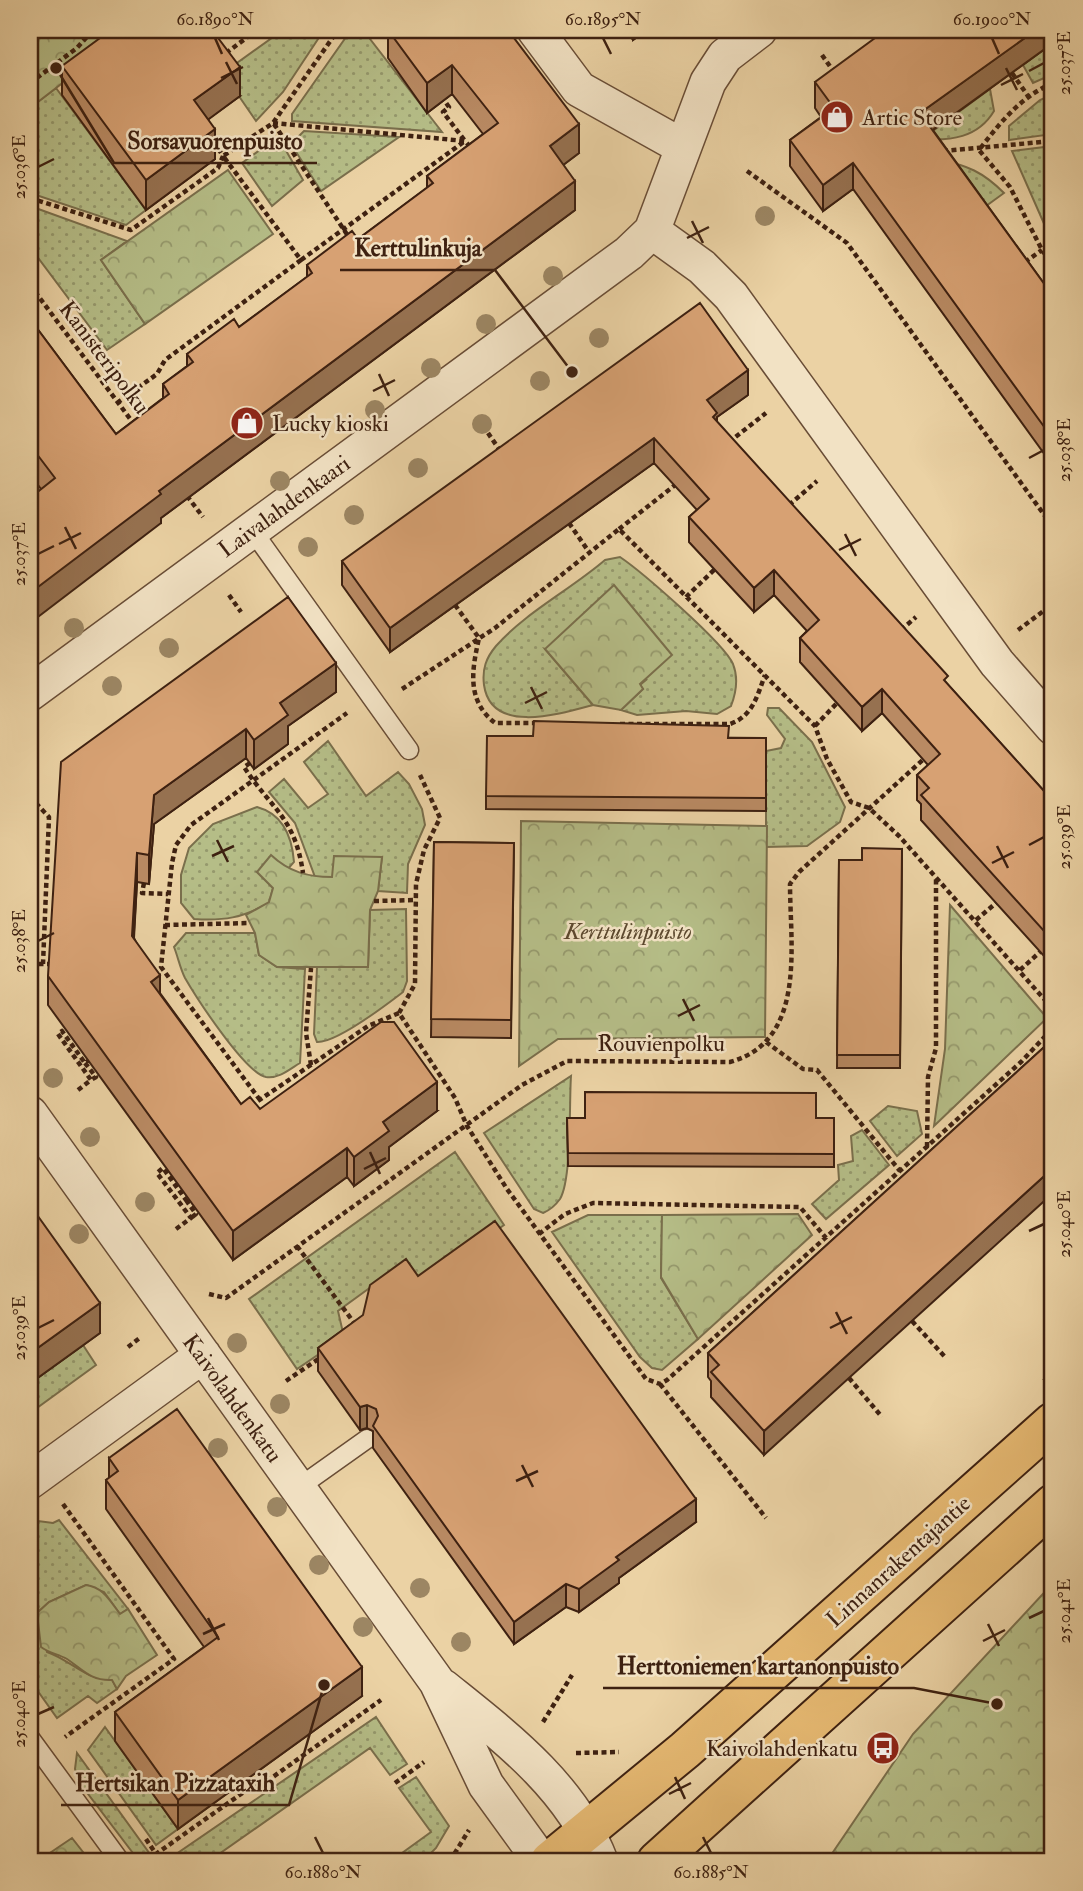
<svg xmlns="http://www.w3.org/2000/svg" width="1083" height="1891" viewBox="0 0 1083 1891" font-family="'IM FELL Double Pica',serif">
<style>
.grass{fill:url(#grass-dots);stroke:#7a6f4c;stroke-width:2}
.forest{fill:url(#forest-crowns);stroke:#7a6f4c;stroke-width:2}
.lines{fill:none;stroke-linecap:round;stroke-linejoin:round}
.service-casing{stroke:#694d36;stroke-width:21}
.minor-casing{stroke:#694d36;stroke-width:38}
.primary-casing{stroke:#3e2111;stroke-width:42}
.path{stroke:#3e2111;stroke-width:4.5;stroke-dasharray:5 3.5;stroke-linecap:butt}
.service{stroke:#f2e2c4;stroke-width:18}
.minor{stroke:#f2e2c4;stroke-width:35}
.primary{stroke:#e6b972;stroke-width:38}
.tree{fill:#9c8663}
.wall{fill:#b98a63;stroke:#3e2111;stroke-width:2}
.shaded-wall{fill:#967150;stroke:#3e2111;stroke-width:2}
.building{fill:#d7a173;stroke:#3e2111;stroke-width:2}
.ticks{fill:none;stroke:#3e2111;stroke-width:2.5}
.labels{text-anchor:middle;stroke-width:5;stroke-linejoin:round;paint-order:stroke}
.poi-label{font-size:23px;fill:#3e2111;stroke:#f2e2c4;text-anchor:start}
.street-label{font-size:23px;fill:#3e2111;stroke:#f2e2c4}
.park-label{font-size:23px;font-style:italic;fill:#5c482e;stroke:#f2e2c4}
.leader{fill:none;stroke:#3e2111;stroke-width:2.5}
.callout-dot{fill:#3e2111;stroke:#f2e2c4;stroke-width:2.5}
.callout-label{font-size:24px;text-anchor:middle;font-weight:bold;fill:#3e2111;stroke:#f2e2c4;stroke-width:5;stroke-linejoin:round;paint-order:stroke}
.neatline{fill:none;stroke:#3e2111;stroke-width:2.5}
.ticks-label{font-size:18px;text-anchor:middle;fill:#3e2111}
</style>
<defs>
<pattern id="grass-dots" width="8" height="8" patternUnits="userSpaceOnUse" patternTransform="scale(1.75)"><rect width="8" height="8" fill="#b5bd87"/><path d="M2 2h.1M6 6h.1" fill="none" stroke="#95996d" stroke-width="1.8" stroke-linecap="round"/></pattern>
<pattern id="forest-crowns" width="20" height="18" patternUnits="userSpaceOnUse" patternTransform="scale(1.75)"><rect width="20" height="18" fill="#b5bd87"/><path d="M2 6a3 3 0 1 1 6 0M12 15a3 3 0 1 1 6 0" fill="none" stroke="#95996d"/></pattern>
</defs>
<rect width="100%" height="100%" fill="#ebd2a4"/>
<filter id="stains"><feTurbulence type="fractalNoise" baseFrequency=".00286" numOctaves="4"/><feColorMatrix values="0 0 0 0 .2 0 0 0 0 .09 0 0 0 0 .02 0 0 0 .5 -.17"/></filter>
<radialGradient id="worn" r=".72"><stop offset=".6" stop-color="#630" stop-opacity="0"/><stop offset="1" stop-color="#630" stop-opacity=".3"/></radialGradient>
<!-- grass -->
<path class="grass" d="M 283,30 L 324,30 L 283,92 L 256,121 L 223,73 Z
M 351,30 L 363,30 L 442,132 L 292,121 L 292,114 Z
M 1053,43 L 1053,74 L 1033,83 L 1023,65 Z
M 56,88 L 146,210 L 126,225 L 30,193 L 30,108 Z
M 990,89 L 994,111 C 978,138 950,141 922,139 Z
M 1053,94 L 1053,134 L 1009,140 L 1009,126 L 1040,100 Z
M 304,131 L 399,137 L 321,191 L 291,144 Z
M 275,139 L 281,142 L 303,180 L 272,206 L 242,163 Z
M 1053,146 L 1053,244 L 1012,151 Z
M 939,160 C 967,165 983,172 1004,193 L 975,214 Z
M 30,206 L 127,241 L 101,260 L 145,324 L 107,350 L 30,247 Z
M 620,557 C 642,572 724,643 733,664 C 739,679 736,693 731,706 L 717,714 L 686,711 L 637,715 L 621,710 L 643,689 L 640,685 L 646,680 L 545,649 L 593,705 C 560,714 491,735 484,685 C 482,669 486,658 496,646 C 526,612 570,590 605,560 Z
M 768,708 L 779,708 L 812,742 L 845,807 L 840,822 L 807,846 L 766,847 L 766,751 L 781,748 L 785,739 L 767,715 Z
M 328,741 L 366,796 L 398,772 L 409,784 L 422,809 L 425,825 L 408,864 L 407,893 L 378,891 L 382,857 L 332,877 L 315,877 L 295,823 L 269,792 L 284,779 L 308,808 L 328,794 L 304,762 Z
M 257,807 C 283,814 292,836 294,862 L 287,870 L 257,872 L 273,888 L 269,903 C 242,918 224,921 194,919 L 181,903 L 181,875 L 189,848 L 213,824 Z
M 406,909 L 407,981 L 403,992 C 386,1005 337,1043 317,1042 L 314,1034 L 317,967 L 368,967 L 370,910 Z
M 186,933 L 255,933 L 259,955 L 277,967 L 305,969 L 300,1063 C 290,1069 279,1079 266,1077 C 245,1073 196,997 185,978 C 180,968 178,957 174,947 Z
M 571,1076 C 569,1103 572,1179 560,1199 C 555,1206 550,1210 543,1213 L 534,1209 L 484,1133 Z
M 888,1106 L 917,1111 L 922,1134 L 897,1156 L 870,1121 Z
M 862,1130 L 889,1165 L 826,1219 L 812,1204 L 839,1180 L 838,1165 L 853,1161 L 851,1136 Z
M 455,1152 L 504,1225 L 403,1297 L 386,1276 L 338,1311 L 344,1337 L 297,1369 L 249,1299 Z
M 588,1215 L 662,1215 L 661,1278 L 698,1339 L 662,1370 L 652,1368 L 640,1357 L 552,1232 Z
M 83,1345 L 96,1365 L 30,1413 L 30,1378 L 33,1381 Z
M 30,1520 L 53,1523 L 59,1520 L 128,1609 L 120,1614 L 104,1592 L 86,1585 L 49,1602 L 37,1613 L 47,1652 C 71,1660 86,1681 112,1679 L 117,1689 L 97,1703 L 88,1696 L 57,1718 L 30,1680 Z
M 376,1717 L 407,1764 L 390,1775 L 370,1748 L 209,1861 L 166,1861 Z
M 105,1727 L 178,1829 L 156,1845 L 88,1750 Z
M 77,1753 L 155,1861 L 139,1861 L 79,1782 L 75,1769 Z
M 416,1777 L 449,1826 L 436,1848 L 423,1861 L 391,1861 L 431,1832 L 399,1788 Z"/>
<!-- forest -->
<path class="forest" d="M 30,30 L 118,30 L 108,48 L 30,108 Z
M 228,170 L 273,234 L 145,324 L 101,260 Z
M 614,585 L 672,655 L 640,684 L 643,689 L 621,710 L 593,705 L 545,649 Z
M 521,821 L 767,826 L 765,1037 L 558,1039 L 519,1066 Z
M 271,855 C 289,872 308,877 332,877 L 334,856 L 382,857 L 378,891 L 370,910 L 368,967 L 277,967 L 259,955 L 255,933 L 246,915 L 269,902 L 273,888 L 257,872 Z
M 950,905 L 1047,1018 L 934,1126 L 945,1049 Z
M 798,1214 L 812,1235 L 698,1339 L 661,1277 L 662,1215 Z
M 1053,1583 L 1053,1861 L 827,1861 L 913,1734 Z
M 86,1585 C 103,1587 110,1601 120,1614 L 128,1609 L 157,1655 L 126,1676 L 117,1689 L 112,1680 C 91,1681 83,1670 67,1659 C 58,1654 49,1653 41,1647 L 37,1613 L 49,1602 Z
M 72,1838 L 90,1861 L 38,1861 Z"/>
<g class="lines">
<defs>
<path id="service" d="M 252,530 L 409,750
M 298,1488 L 367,1439
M 30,1738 L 120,1861"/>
<path id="minor" d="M 535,30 L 579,89 L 683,147
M 652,231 L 702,267 L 731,296 L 997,663 L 1053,727
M 30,693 L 629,253 L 652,231 L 708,82 L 725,56 L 759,30
M 30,1114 L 437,1682 L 486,1785 L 541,1861
M 30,1481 L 203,1355
M 443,1687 C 504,1736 571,1786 600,1861"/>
<path id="primary" d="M 550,1861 L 685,1750 L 1053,1422
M 657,1861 L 1053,1504"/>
</defs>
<!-- service casing -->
<use href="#service" class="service-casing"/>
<!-- minor casing -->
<use href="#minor" class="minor-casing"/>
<!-- primary casing -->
<use href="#primary" class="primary-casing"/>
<!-- path -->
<path class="path" d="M 226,53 L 257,30
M 822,55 L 834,72
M 1012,73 L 1028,96
M 30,83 L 77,48 L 93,30
M 1053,83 C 1020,97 1000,123 979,150 L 1010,187 L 1042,250 L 1053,265
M 273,123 L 465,141 L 472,149
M 274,124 L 350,239
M 943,151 L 1053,141
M 747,171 L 847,243 L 1053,527
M 30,198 L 131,230 L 218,168 L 223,156 L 214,142
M 301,260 L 465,141 L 443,112 L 449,107 L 444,100
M 1025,262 L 1042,250
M 30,285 L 134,424
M 117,403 L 157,374 L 165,360 L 301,260 L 223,156 L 273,123 L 338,30
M 488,433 L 501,452
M 729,442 L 766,413
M 187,496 L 203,517
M 789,505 L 817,481
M 569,523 L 589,552
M 619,529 L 679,482
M 229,595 L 241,612
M 686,597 L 715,569
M 455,605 L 479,638 C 472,670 466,700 495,723 L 538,723
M 901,630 L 916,617
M 1018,630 L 1053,604
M 402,689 L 495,628 L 619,529 L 815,726 L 827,759 L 851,802 L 869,808 L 899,836 L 1053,1009
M 620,724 L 730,724 C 753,716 757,696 765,675
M 815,726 L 837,703
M 250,763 L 244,767 C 272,810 295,817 303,873
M 30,797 L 49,817 L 43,964
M 144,883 L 142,893 L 168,894
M 374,901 L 415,900
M 976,920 L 996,903
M 165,925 L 250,923
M 30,964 L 50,964
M 1020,970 L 1040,952
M 399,1013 L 415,984 L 416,884 L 424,850 L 440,818 L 420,775
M 766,1042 L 803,1069 L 817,1070 L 900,1171
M 85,1063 L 96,1077 L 91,1080
M 311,1065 L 306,1033 L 311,968
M 78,1090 L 91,1080 L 58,1034 L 62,1031 L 85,1063 L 91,1059
M 260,1100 L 161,967 L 172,863 L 176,845 L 191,825 L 347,713
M 258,1101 L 368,1026 L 399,1013 L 455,1098 L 467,1126 L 507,1189 L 646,1379 L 660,1384 L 667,1380 L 1021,1062 L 1053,1028
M 927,1147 L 928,1077 L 936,1048 L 936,877
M 186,1200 L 196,1214 L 191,1218
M 176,1229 L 191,1218 L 157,1173 L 163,1168 L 186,1200 L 192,1196
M 539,1234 L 565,1214 L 593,1203 L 800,1207 L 826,1238
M 297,1246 L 355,1324 L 354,1328
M 209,1294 L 226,1298 L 522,1085 L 567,1061 L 730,1062 C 807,1041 790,946 790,884 L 799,872 L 926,757
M 912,1321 L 946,1358
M 128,1347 L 141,1337
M 849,1378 L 882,1417
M 286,1381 L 320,1358
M 1044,1381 L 1053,1372
M 660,1384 L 766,1518
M 63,1504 L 174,1659 L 65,1737
M 543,1722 L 572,1675
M 576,1753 L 619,1752
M 395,1783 L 424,1762
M 146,1839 L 156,1854 L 258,1782 L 263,1784 L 381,1700
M 450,1861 L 469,1830"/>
<!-- service -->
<use href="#service" class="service"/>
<!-- minor -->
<use href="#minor" class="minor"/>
<!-- primary -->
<use href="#primary" class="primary"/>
</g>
<!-- trees -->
<g class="tree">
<circle cx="765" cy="216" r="10"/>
<circle cx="553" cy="276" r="10"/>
<circle cx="486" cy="324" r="10"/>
<circle cx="599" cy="338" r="10"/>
<circle cx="431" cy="368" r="10"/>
<circle cx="540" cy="381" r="10"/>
<circle cx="375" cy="410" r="10"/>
<circle cx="482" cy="424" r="10"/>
<circle cx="418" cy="468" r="10"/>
<circle cx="280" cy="481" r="10"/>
<circle cx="354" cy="515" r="10"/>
<circle cx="308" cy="547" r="10"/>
<circle cx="74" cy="628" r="10"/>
<circle cx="169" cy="648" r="10"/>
<circle cx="112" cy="686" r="10"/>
<circle cx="53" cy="1078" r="10"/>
<circle cx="90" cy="1137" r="10"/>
<circle cx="145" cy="1202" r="10"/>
<circle cx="79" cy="1234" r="10"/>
<circle cx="237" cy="1343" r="10"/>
<circle cx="280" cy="1404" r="10"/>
<circle cx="218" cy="1448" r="10"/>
<circle cx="277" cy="1507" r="10"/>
<circle cx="319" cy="1565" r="10"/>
<circle cx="420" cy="1588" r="10"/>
<circle cx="363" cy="1627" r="10"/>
<circle cx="461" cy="1642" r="10"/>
</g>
<!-- wall -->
<path class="wall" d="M 384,30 L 508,30 L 579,153 L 563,165 L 575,210 L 161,518 L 161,523 L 41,489 L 30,474 L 30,319 L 116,434 L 163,398 L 163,384 L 187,366 L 187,354 L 239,327 L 307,277 L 307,265 L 358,239 L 427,188 L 427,176 L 483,134 L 452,94 L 427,113 L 388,58 L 388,34 Z
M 625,30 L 647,30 L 633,40 Z
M 1053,30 L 1053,43 L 933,130 L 1053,296 L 1053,466 L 853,189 L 823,211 L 790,166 L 790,140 L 821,117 L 815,108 L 815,82 Z
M 62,66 L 240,96 L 208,119 L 215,159 L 146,210 L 62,95 Z
M 748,395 L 717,417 L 717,422 L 948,685 L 1053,801 L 1053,966 L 921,820 L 921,804 L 917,800 L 917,775 L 928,765 L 882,713 L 862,731 L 800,662 L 800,638 L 807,631 L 774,595 L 754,612 L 689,542 L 689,517 L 697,510 L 654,463 L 390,652 L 342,585 L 342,561 Z
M 288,597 L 336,692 L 288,726 L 288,744 L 254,769 L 246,758 L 154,824 L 149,884 L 137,882 L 134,938 L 160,993 L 241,1104 L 260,1109 L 437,1111 L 389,1147 L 389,1160 L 354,1186 L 347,1177 L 233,1260 L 48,1005 L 48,976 Z
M 533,736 L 766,738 L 766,811 L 486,809 L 486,796 Z
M 434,842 L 514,843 L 511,1038 L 431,1037 Z
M 902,849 L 900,1068 L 837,1068 L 839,860 L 862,860 Z
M 1053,1039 L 764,1455 L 711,1397 L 711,1381 L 708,1377 L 708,1353 Z
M 567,1118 L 834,1118 L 834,1167 L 568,1166 Z
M 30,1205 L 100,1333 L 32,1382 L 30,1378 Z
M 418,1276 L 696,1522 L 619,1578 L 619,1583 L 579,1612 L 566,1607 L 514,1644 L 373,1448 L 373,1431 L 367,1428 L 360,1430 L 318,1371 L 318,1348 Z
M 109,1458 L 362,1696 L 178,1829 L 115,1741 L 115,1712 L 204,1647 L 106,1509 L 106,1480 L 109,1478 Z"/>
<!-- shaded-wall -->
<path class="shaded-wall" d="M 633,30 L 647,30 L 633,40 Z
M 1036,30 L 1053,30 L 1053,43 L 920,139 L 920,113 Z
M 452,65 L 452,94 L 427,113 L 427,83 Z
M 240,67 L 240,96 L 194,130 L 194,100 Z
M 579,124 L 579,153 L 550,175 L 550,146 Z
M 215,129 L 215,159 L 146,210 L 146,180 Z
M 853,163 L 853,189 L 823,211 L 823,185 Z
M 575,181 L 575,210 L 161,518 L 161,523 L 30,623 L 30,593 L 159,491 Z
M 748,370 L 748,395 L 717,417 L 717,438 L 707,400 Z
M 654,438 L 654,463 L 390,652 L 390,628 Z
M 774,570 L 774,595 L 754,612 L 754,588 Z
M 336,663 L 336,692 L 288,726 L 288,744 L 254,769 L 254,740 L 280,703 Z
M 882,689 L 882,713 L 862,731 L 862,707 Z
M 246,729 L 246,758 L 154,824 L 149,884 L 149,855 L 154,795 Z
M 137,853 L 137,882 L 132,965 L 132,936 Z
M 160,975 L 160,1004 L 151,982 Z
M 437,1082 L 437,1111 L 389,1147 L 389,1160 L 354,1186 L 354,1157 L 383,1122 Z
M 347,1148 L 347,1177 L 233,1260 L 233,1231 Z
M 1053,1168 L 1053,1193 L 764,1455 L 764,1431 Z
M 100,1303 L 100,1333 L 32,1382 L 32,1352 Z
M 367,1405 L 367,1428 L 360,1430 L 360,1407 Z
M 696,1499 L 696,1522 L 619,1578 L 619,1583 L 579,1612 L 579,1589 L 616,1557 Z
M 566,1584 L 566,1607 L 514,1644 L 514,1622 Z
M 362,1667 L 362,1696 L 178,1829 L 178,1800 Z
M 35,1834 L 35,1849 L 30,1853 L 30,1838 Z"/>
<!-- building -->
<path class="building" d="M 111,30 L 212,30 L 240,67 L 194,100 L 215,129 L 146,180 L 62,66 Z
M 388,30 L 508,30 L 579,124 L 550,146 L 575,181 L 159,491 L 161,494 L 30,593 L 30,498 L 55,478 L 30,445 L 30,319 L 116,434 L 169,394 L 163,384 L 193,362 L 187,354 L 234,319 L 239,327 L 312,273 L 307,265 L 352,231 L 358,239 L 433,183 L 427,176 L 498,123 L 452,65 L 427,83 Z
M 886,30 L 1036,30 L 920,113 L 1053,296 L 1053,439 L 853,163 L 823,185 L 790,140 L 834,108 L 815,82 Z
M 700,303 L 748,370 L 707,400 L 717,413 L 713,417 L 948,676 L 944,680 L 1053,801 L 1053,941 L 921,795 L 929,788 L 917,775 L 940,754 L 882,689 L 862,707 L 800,638 L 819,620 L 774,570 L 754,588 L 715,545 L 689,517 L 709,499 L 654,438 L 390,628 L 342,561 Z
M 288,597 L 336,663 L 280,703 L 288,715 L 254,740 L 246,729 L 154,795 L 149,855 L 137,853 L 132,936 L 160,975 L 151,982 L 241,1104 L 250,1097 L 260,1109 L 381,1022 L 394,1022 L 437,1082 L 383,1122 L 389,1131 L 354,1157 L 347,1148 L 233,1231 L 48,976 L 61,762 Z
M 534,721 L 729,726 L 728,738 L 766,738 L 766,798 L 486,796 L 487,736 L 533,736 Z
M 434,842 L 514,843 L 511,1020 L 431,1019 Z
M 862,848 L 902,849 L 900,1055 L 837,1055 L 839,860 L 862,860 Z
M 1053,1039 L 1053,1168 L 764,1431 L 711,1372 L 719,1365 L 708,1353 Z
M 585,1092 L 816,1093 L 816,1118 L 834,1118 L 834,1154 L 568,1153 L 567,1118 L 585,1118 Z
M 30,1205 L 100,1303 L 32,1352 L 30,1349 Z
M 495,1221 L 696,1499 L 616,1557 L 619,1560 L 579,1589 L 566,1584 L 514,1622 L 373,1426 L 378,1416 L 376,1409 L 367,1405 L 360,1407 L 318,1348 L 363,1315 L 370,1285 L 406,1259 L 418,1276 Z
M 177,1409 L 362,1667 L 178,1800 L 115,1712 L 218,1637 L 106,1480 L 118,1471 L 109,1458 Z
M 30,1826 L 35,1834 L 30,1838 Z"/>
<!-- ticks -->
<path class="ticks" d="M 215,38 L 222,54M 603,38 L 611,54M 992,38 L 999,54M 226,62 L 237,84M 1006,68 L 1017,90M 1029,71 L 1044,63M 221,78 L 243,67M 1001,85 L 1023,74M 38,167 L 54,159M 692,221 L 703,243M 687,238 L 709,227M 379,374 L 389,396M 373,391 L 395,380M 1029,458 L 1044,450M 65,527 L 76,549M 845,534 L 856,556M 59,544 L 81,533M 839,550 L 861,539M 38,554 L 54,546M 531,687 L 542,709M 525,703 L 547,692M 217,840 L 228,862M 1029,845 L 1044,837M 997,846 L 1008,868M 212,856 L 234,846M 992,863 L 1014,852M 38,941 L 54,933M 683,999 L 694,1021M 678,1016 L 700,1005M 370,1152 L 380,1174M 364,1169 L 386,1158M 1029,1231 L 1044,1224M 836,1312 L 847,1334M 38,1328 L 54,1320M 830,1328 L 852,1317M 522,1465 L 533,1487M 516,1481 L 538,1471M 208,1618 L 219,1640M 1029,1618 L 1044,1611M 988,1624 L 999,1646M 203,1634 L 225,1624M 983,1641 L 1005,1630M 38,1714 L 54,1707M 675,1777 L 685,1799M 669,1794 L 691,1783M 315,1837 L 323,1853M 703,1837 L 711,1853"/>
<!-- icons -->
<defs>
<symbol id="shop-disc" viewBox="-11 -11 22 22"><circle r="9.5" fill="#8f2418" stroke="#f2e2c4"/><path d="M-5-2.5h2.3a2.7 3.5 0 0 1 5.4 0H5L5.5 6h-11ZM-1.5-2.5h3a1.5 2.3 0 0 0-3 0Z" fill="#fff"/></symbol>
<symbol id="bus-disc" viewBox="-11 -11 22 22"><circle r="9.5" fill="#8f2418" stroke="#f2e2c4"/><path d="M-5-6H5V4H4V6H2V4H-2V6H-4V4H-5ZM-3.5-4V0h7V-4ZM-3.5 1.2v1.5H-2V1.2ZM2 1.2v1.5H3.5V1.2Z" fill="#fff"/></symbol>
</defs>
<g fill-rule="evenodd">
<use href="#shop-disc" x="818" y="98" width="38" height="38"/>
<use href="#shop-disc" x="228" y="404" width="38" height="38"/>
<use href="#bus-disc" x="864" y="1729" width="38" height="38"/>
</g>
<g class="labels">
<!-- poi labels -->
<g class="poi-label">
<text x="862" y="125">Artic Store</text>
<text x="272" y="431">Lucky kioski</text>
<text x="858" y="1756" text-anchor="end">Kaivolahdenkatu</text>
</g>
<!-- street labels -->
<g class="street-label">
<text transform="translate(105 357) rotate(53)" y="8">Kanisteripolku</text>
<text transform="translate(284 506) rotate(-36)" y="8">Laivalahdenkaari</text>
<text x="661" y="1051">Rouvienpolku</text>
<text transform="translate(233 1398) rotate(54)" y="8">Kaivolahdenkatu</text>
<text transform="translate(898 1561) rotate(-42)" y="8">Linnanrakentajantie</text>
</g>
<!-- park labels -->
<g class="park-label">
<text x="628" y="939">Kerttulinpuisto</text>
</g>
</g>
<!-- callouts -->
<path class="leader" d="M56 68L114 163H317M572 372L495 270H340M997 1704L914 1688H603M324 1685L289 1805H61"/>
<g class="callout-dot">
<circle cx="56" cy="68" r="7"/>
<circle cx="572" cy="372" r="7"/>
<circle cx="997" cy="1704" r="7"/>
<circle cx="324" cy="1685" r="7"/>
</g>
<g class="callout-label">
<text x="215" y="149">Sorsavuorenpuisto</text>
<text x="418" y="256">Kerttulinkuja</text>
<text x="758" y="1674">Herttoniemen kartanonpuisto</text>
<text x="175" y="1791">Hertsikan Pizzataxih</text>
</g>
<!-- margin -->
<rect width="1083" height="1891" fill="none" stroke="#ebd2a4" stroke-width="77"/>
<rect x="38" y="38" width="1006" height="1815" class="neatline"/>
<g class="ticks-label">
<text x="215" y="25">60.1890°N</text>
<text x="603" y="25">60.1895°N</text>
<text x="992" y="25">60.1900°N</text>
<text transform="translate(1064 63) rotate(-90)" y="6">25.037°E</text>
<text transform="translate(19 167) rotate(-90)" y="6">25.036°E</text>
<text transform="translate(1064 450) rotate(-90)" y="6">25.038°E</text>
<text transform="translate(19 554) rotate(-90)" y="6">25.037°E</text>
<text transform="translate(1064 837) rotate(-90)" y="6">25.039°E</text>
<text transform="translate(19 941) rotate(-90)" y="6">25.038°E</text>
<text transform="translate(1064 1224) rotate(-90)" y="6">25.040°E</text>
<text transform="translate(19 1328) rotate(-90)" y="6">25.039°E</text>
<text transform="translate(1064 1611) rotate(-90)" y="6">25.041°E</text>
<text transform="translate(19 1714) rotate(-90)" y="6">25.040°E</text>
<text x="323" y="1878">60.1880°N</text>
<text x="711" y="1878">60.1885°N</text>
</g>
<rect width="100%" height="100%" filter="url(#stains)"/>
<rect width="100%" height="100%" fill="url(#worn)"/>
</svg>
